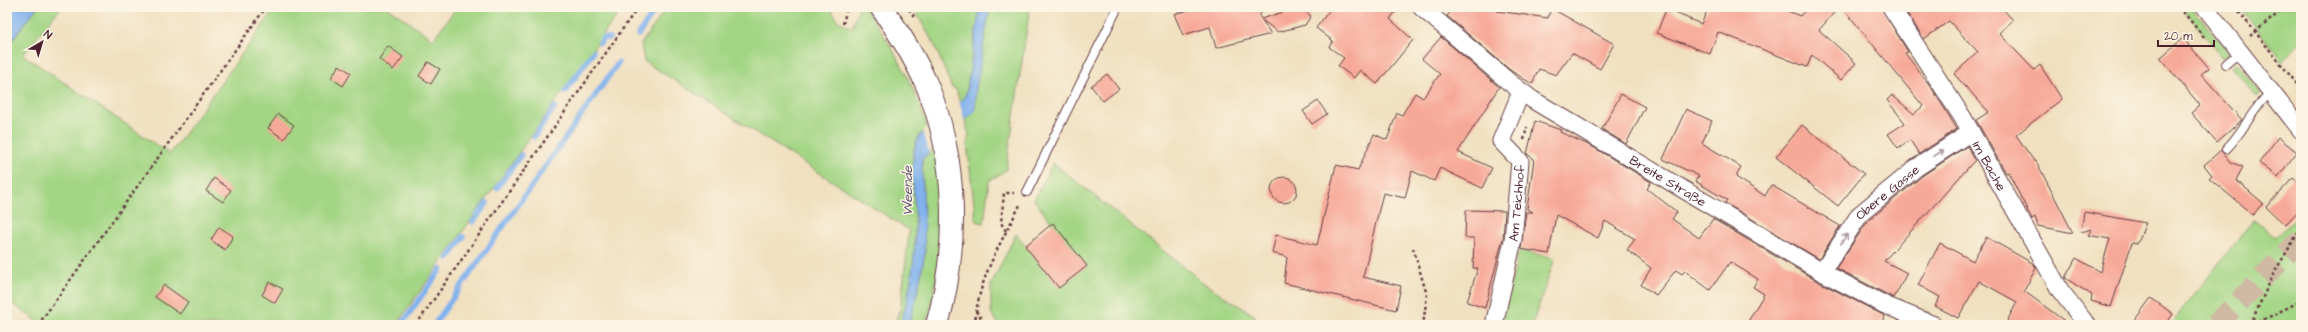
<svg xmlns="http://www.w3.org/2000/svg" width="2308" height="332" viewBox="0 0 2308 332" font-family="'Architects Daughter',sans-serif">
<style>
.green{fill:#a3d584;stroke:#767a58}
.water{fill:#81b2ed;stroke:#66688c}
.pier{fill:#f0e0c0}
.lines{fill:none;stroke-linecap:round;stroke-linejoin:round}
.stream{stroke:#81b2ed;stroke-width:5.5}
.building{fill:#f7a999}
.trunk-tunnel{stroke:#cfb9a2;stroke-width:22;stroke-dasharray:22 11;stroke-linecap:butt}
.service-casing{stroke:#633c41;stroke-width:10}
.minor-casing{stroke:#633c41;stroke-width:19}
.secondary-casing{stroke:#633c41;stroke-width:24}
.path{stroke:#633c41;stroke-width:2.5;stroke-dasharray:3 3;stroke-linecap:butt}
.service{stroke:#fff;stroke-width:8}
.minor{stroke:#fff;stroke-width:17}
.secondary{stroke:#fff;stroke-width:22}
.oneway{stroke:#ae9aa0}
.labels{text-anchor:middle;stroke-width:3;stroke-linejoin:round;paint-order:stroke}
.street-label{font-size:13px;fill:#4a1f2b;stroke:#fcf5e5}
.water-label{font-size:14px;font-style:italic;fill:#5d526f;stroke:#fcf5e5}
</style>
<rect width="100%" height="100%" fill="#fcf5e5"/>
<filter id="ink" filterUnits="userSpaceOnUse"><feTurbulence type="fractalNoise" baseFrequency=".025" numOctaves="2"/><feDisplacementMap in="SourceGraphic" scale="8" xChannelSelector="R" yChannelSelector="G"/><feConvolveMatrix kernelMatrix="1 2 1 2 8 2 1 2 1" color-interpolation-filters="sRGB"/></filter>
<filter id="wash" filterUnits="userSpaceOnUse"><feTurbulence type="fractalNoise" baseFrequency=".012" numOctaves="4" result="noise"/><feDisplacementMap in="SourceGraphic" scale="16" xChannelSelector="R" yChannelSelector="G"/><feGaussianBlur stdDeviation="0.9" result="paint"/><feColorMatrix in="noise" values="0 0 0 0 0 0 0 0 0 0 0 0 0 0 0 0 0 1.4 0 .05"/><feComposite in="paint" operator="in"/></filter>
<g filter="url(#wash)">
<rect width="100%" height="100%" fill="#f0e0c0"/>
<!-- green -->
<path class="green" d="M 37,7 L 61,7 L 23,55 L 170,154 L 276,7 L 387,7 L 433,39 L 457,7 L 623,7 L 396,325 L 43,325 L 7,300 L 7,47 Z
M 667,7 L 830,7 L 838,21 L 852,28 L 859,7 L 864,7 C 938,105 959,206 926,325 L 894,325 L 901,306 L 909,230 L 644,61 L 641,44 Z
M 913,7 L 1030,7 L 1006,170 L 989,181 L 984,223 L 976,221 L 967,143 L 969,135 L 956,89 L 952,88 L 935,46 Z
M 2182,7 L 2192,7 L 2229,53 L 2223,58 Z
M 2240,7 L 2301,7 L 2301,42 L 2282,61 Z
M 2236,63 L 2261,93 L 2257,97 L 2231,67 Z
M 1053,163 L 1205,284 L 1255,316 L 1255,325 L 999,325 L 991,313 L 991,285 L 1016,234 L 1059,288 L 1086,266 L 1034,200 Z
M 2301,212 L 2301,325 L 2170,325 L 2254,219 L 2276,238 Z
M 1519,251 L 1555,258 L 1532,325 L 1501,325 Z"/>
<!-- water -->
<path class="water" d="M 7,7 L 37,7 L 7,47 Z
M 980,7 L 990,7 L 976,89 L 975,111 L 922,159 L 925,253 L 919,286 L 909,325 L 900,325 C 911,291 916,255 915,218 C 915,193 907,159 919,136 L 961,101 L 966,94 Z"/>
<!-- pier -->
<path class="pier" d="M 959,101 L 965,122 L 929,153 L 923,130 Z"/>
<g class="lines">
<!-- stream -->
<path class="stream" d="M 638,35 L 657,7
M 600,43 L 603,38 L 609,38
M 565,92 L 593,52
M 534,137 L 555,107
M 497,188 L 521,155
M 473,222 L 487,203
M 448,259 L 463,237
M 401,325 L 441,269
M 434,325 L 618,63"/>
</g>
<g id="blocks">
<!-- building -->
<path class="building" d="M 1200,7 L 1267,7 L 1259,15 L 1261,19 L 1283,12 L 1287,7 L 1299,7 L 1311,16 L 1305,25 L 1278,32 L 1262,20 L 1271,34 L 1216,48 L 1210,27 L 1183,35 L 1174,14 Z
M 1332,7 L 1399,7 L 1390,19 L 1413,40 L 1377,84 L 1360,70 L 1354,78 L 1338,66 L 1344,58 L 1329,47 L 1333,41 L 1316,28 Z
M 1455,7 L 1498,7 L 1497,11 L 1548,18 L 1551,8 L 1614,44 L 1600,69 L 1572,53 L 1556,75 L 1539,69 L 1532,84 L 1510,70 L 1447,16 Z
M 1709,7 L 1778,7 L 1800,16 L 1808,7 L 1839,7 L 1819,30 L 1856,63 L 1841,80 L 1812,55 L 1807,67 L 1718,32 L 1710,54 L 1657,33 L 1666,9 L 1701,24 Z
M 1842,7 L 1881,7 L 1908,52 L 1905,53 L 1931,87 L 1957,129 L 1919,154 L 1910,140 L 1898,148 L 1888,134 L 1905,123 L 1887,100 L 1892,95 L 1914,114 L 1923,106 Z
M 1903,7 L 2001,7 L 2013,20 L 1999,33 L 2034,70 L 2040,65 L 2062,99 L 2016,135 L 2034,161 L 2036,161 L 2073,233 L 2038,226 L 2035,217 L 2032,219 L 2008,172 L 2006,173 L 1976,120 L 1989,112 L 1954,74 L 1978,52 L 1949,21 L 1924,39 Z
M 1441,37 L 1499,87 L 1458,152 L 1492,168 L 1482,188 L 1440,168 L 1434,181 L 1412,171 L 1405,198 L 1383,193 L 1363,277 L 1401,286 L 1396,310 L 1284,283 L 1287,257 L 1272,253 L 1276,235 L 1317,245 L 1336,165 L 1358,170 L 1374,134 L 1387,140 L 1397,113 L 1402,115 L 1415,93 L 1423,98 L 1440,74 L 1422,59 Z
M 2183,38 L 2209,68 L 2201,74 L 2242,120 L 2217,142 L 2191,113 L 2200,105 L 2160,58 Z
M 388,46 L 403,57 L 393,70 L 379,59 Z
M 428,62 L 440,69 L 431,84 L 419,76 Z
M 339,65 L 351,73 L 343,86 L 331,78 Z
M 1107,74 L 1119,89 L 1103,101 L 1091,86 Z
M 1621,94 L 1645,107 L 1626,144 L 1602,129 Z
M 1318,101 L 1327,114 L 1312,124 L 1303,111 Z
M 1686,109 L 1712,121 L 1702,143 L 1741,167 L 1736,177 L 1765,196 L 1771,185 L 1840,226 L 1819,259 L 1725,203 L 1727,200 L 1695,181 L 1699,176 L 1663,159 Z
M 278,114 L 294,125 L 284,139 L 268,128 Z
M 1535,121 L 1561,130 L 1560,132 L 1593,147 L 1651,182 L 1647,189 L 1677,212 L 1672,219 L 1699,238 L 1713,219 L 1817,281 L 1885,316 L 1880,325 L 1746,325 L 1764,294 L 1753,287 L 1758,279 L 1730,262 L 1710,290 L 1685,271 L 1682,274 L 1676,270 L 1656,295 L 1641,285 L 1651,268 L 1627,250 L 1635,239 L 1605,221 L 1598,238 L 1556,215 L 1549,254 L 1521,249 L 1526,212 L 1533,212 L 1527,209 L 1534,159 L 1527,154 Z
M 1802,125 L 1864,174 L 1838,206 L 1776,157 Z
M 2278,137 L 2297,152 L 2278,177 L 2259,163 Z
M 1967,146 L 1975,160 L 1884,261 L 1907,273 L 1894,298 L 1836,268 L 1868,221 L 1922,176 Z
M 2221,150 L 2230,162 L 2243,167 L 2236,180 L 2263,203 L 2253,215 L 2209,178 L 2212,175 L 2204,165 Z
M1271 190a13 13 0 1 1 26 0a13 13 0 1 1-26 0Z
M 214,178 L 231,190 L 223,202 L 206,191 Z
M 2293,178 L 2301,185 L 2301,208 L 2285,225 L 2266,207 Z
M 1466,210 L 1505,211 L 1503,238 L 1485,308 L 1467,302 L 1478,268 L 1473,268 L 1474,238 L 1465,238 Z
M 2084,212 L 2146,223 L 2137,244 L 2132,243 L 2111,307 L 2091,301 L 2092,295 L 2065,278 L 2076,258 L 2100,272 L 2110,239 L 2088,235 L 2092,229 L 2081,232 Z
M 1053,223 L 1087,266 L 1059,288 L 1025,246 Z
M 219,227 L 233,236 L 225,250 L 211,240 Z
M 1986,237 L 2034,264 L 2036,268 L 2024,291 L 2070,325 L 2005,325 L 2017,302 L 1979,281 L 1958,318 L 1935,306 L 1940,297 L 1918,285 L 1940,243 L 1973,261 Z
M 269,282 L 283,289 L 275,303 L 262,295 Z
M 164,285 L 188,302 L 180,314 L 155,297 Z
M 2151,298 L 2173,314 L 2166,325 L 2131,325 Z"/>
</g>
</g>
<g filter="url(#ink)">
<use href="#blocks" fill-opacity="0" stroke="#633c41" stroke-width="1"/>
<g class="lines">
<!-- trunk-tunnel -->
<path class="trunk-tunnel" d="M 2216,325 L 2301,239"/>
<defs>
<path id="service" d="M 2226,64 L 2240,52
M 2226,149 C 2244,132 2252,108 2271,92
M 1027,192 L 1118,7"/>
<g id="minor">
<path id="s1" d="M 1421,7 L 1509,82 L 1533,100 L 1822,272 L 1885,305 L 1934,325"/>
<path id="s2" d="M 1891,7 L 1963,118 L 2060,290 L 2087,325"/>
<path d="M 2205,7 L 2301,130"/>
<path id="s3" d="M 1822,272 L 1860,214 L 1916,168 L 1971,132"/>
<path id="s4" d="M 1494,325 L 1513,240 L 1520,161 L 1501,141 L 1521,92"/>
</g>
<path id="secondary" d="M 881,7 C 898,31 914,56 926,83 C 958,158 959,247 937,325"/>
</defs>
<!-- service casing -->
<use href="#service" class="service-casing"/>
<!-- minor casing -->
<use href="#minor" class="minor-casing"/>
<!-- secondary casing -->
<use href="#secondary" class="secondary-casing"/>
<!-- path -->
<path class="path" d="M 2179,7 L 2204,37
M 2235,7 L 2301,89
M 909,9 L 915,18
M 843,24 L 847,7
M 2250,36 L 2286,7
M 1524,140 L 1527,127
M 1006,231 L 1001,223 L 1004,193 L 1014,193
M 1413,248 L 1427,295 L 1423,325
M 976,311 L 986,325
M 38,325 L 266,7
M 416,325 L 638,7
M 975,325 C 977,280 1001,243 1021,203
M 2250,325 L 2274,273 L 2301,228
M 2253,325 L 2301,301"/>
<!-- service -->
<use href="#service" class="service"/>
<!-- minor -->
<use href="#minor" class="minor"/>
<!-- secondary -->
<use href="#secondary" class="secondary"/>
</g>
<!-- one-way arrows -->
<defs><path id="oneway-shaft" d="M-6 0H5M1.5-3L5.5 0L1.5 3" fill="none" stroke-width="1.6" stroke-linecap="round" stroke-linejoin="round"/></defs>
<g class="oneway">
<use href="#oneway-shaft" transform="translate(1939 153) rotate(-33)"/>
<use href="#oneway-shaft" transform="translate(1844 239) rotate(-57)"/>
</g>
</g>
<g class="labels">
<!-- street labels -->
<g class="street-label">
<text dy="5" stroke="none"><textPath href="#s2" startOffset="187">Im Bache</textPath></text>
<text dy="5" stroke="none"><textPath href="#s1" startOffset="303">Breite Straße</textPath></text>
<text dy="5" stroke="none"><textPath href="#s3" startOffset="104">Obere Gasse</textPath></text>
<text dy="5" stroke="none"><textPath href="#s4" startOffset="124">Am Teichhof</textPath></text>
</g>
<!-- water labels -->
<g class="water-label">
<text transform="translate(907 191) rotate(-90)" y="5">Weende</text>
</g>
</g>
<!-- margin -->
<rect width="2308" height="332" fill="none" stroke="#fcf5e5" stroke-width="24"/>
<!-- north arrow -->
<g transform="translate(42 42) rotate(38)" stroke="#fcf5e5" stroke-width="3" paint-order="stroke">
<path d="M0-3L7 15L0 10L-7 15Z" fill="#4a1f2b"/>
<text y="-6" font-size="11" font-weight="bold" text-anchor="middle" fill="#4a1f2b">N</text>
</g>
<!-- scale -->
<path d="M2158 40v6h56v-6" fill="none" stroke="#4a1f2b" stroke-width="2"/>
<text x="2164" y="40" font-size="12" fill="#4a1f2b" stroke="#fcf5e5" stroke-width="3" paint-order="stroke">20 m</text>
</svg>
